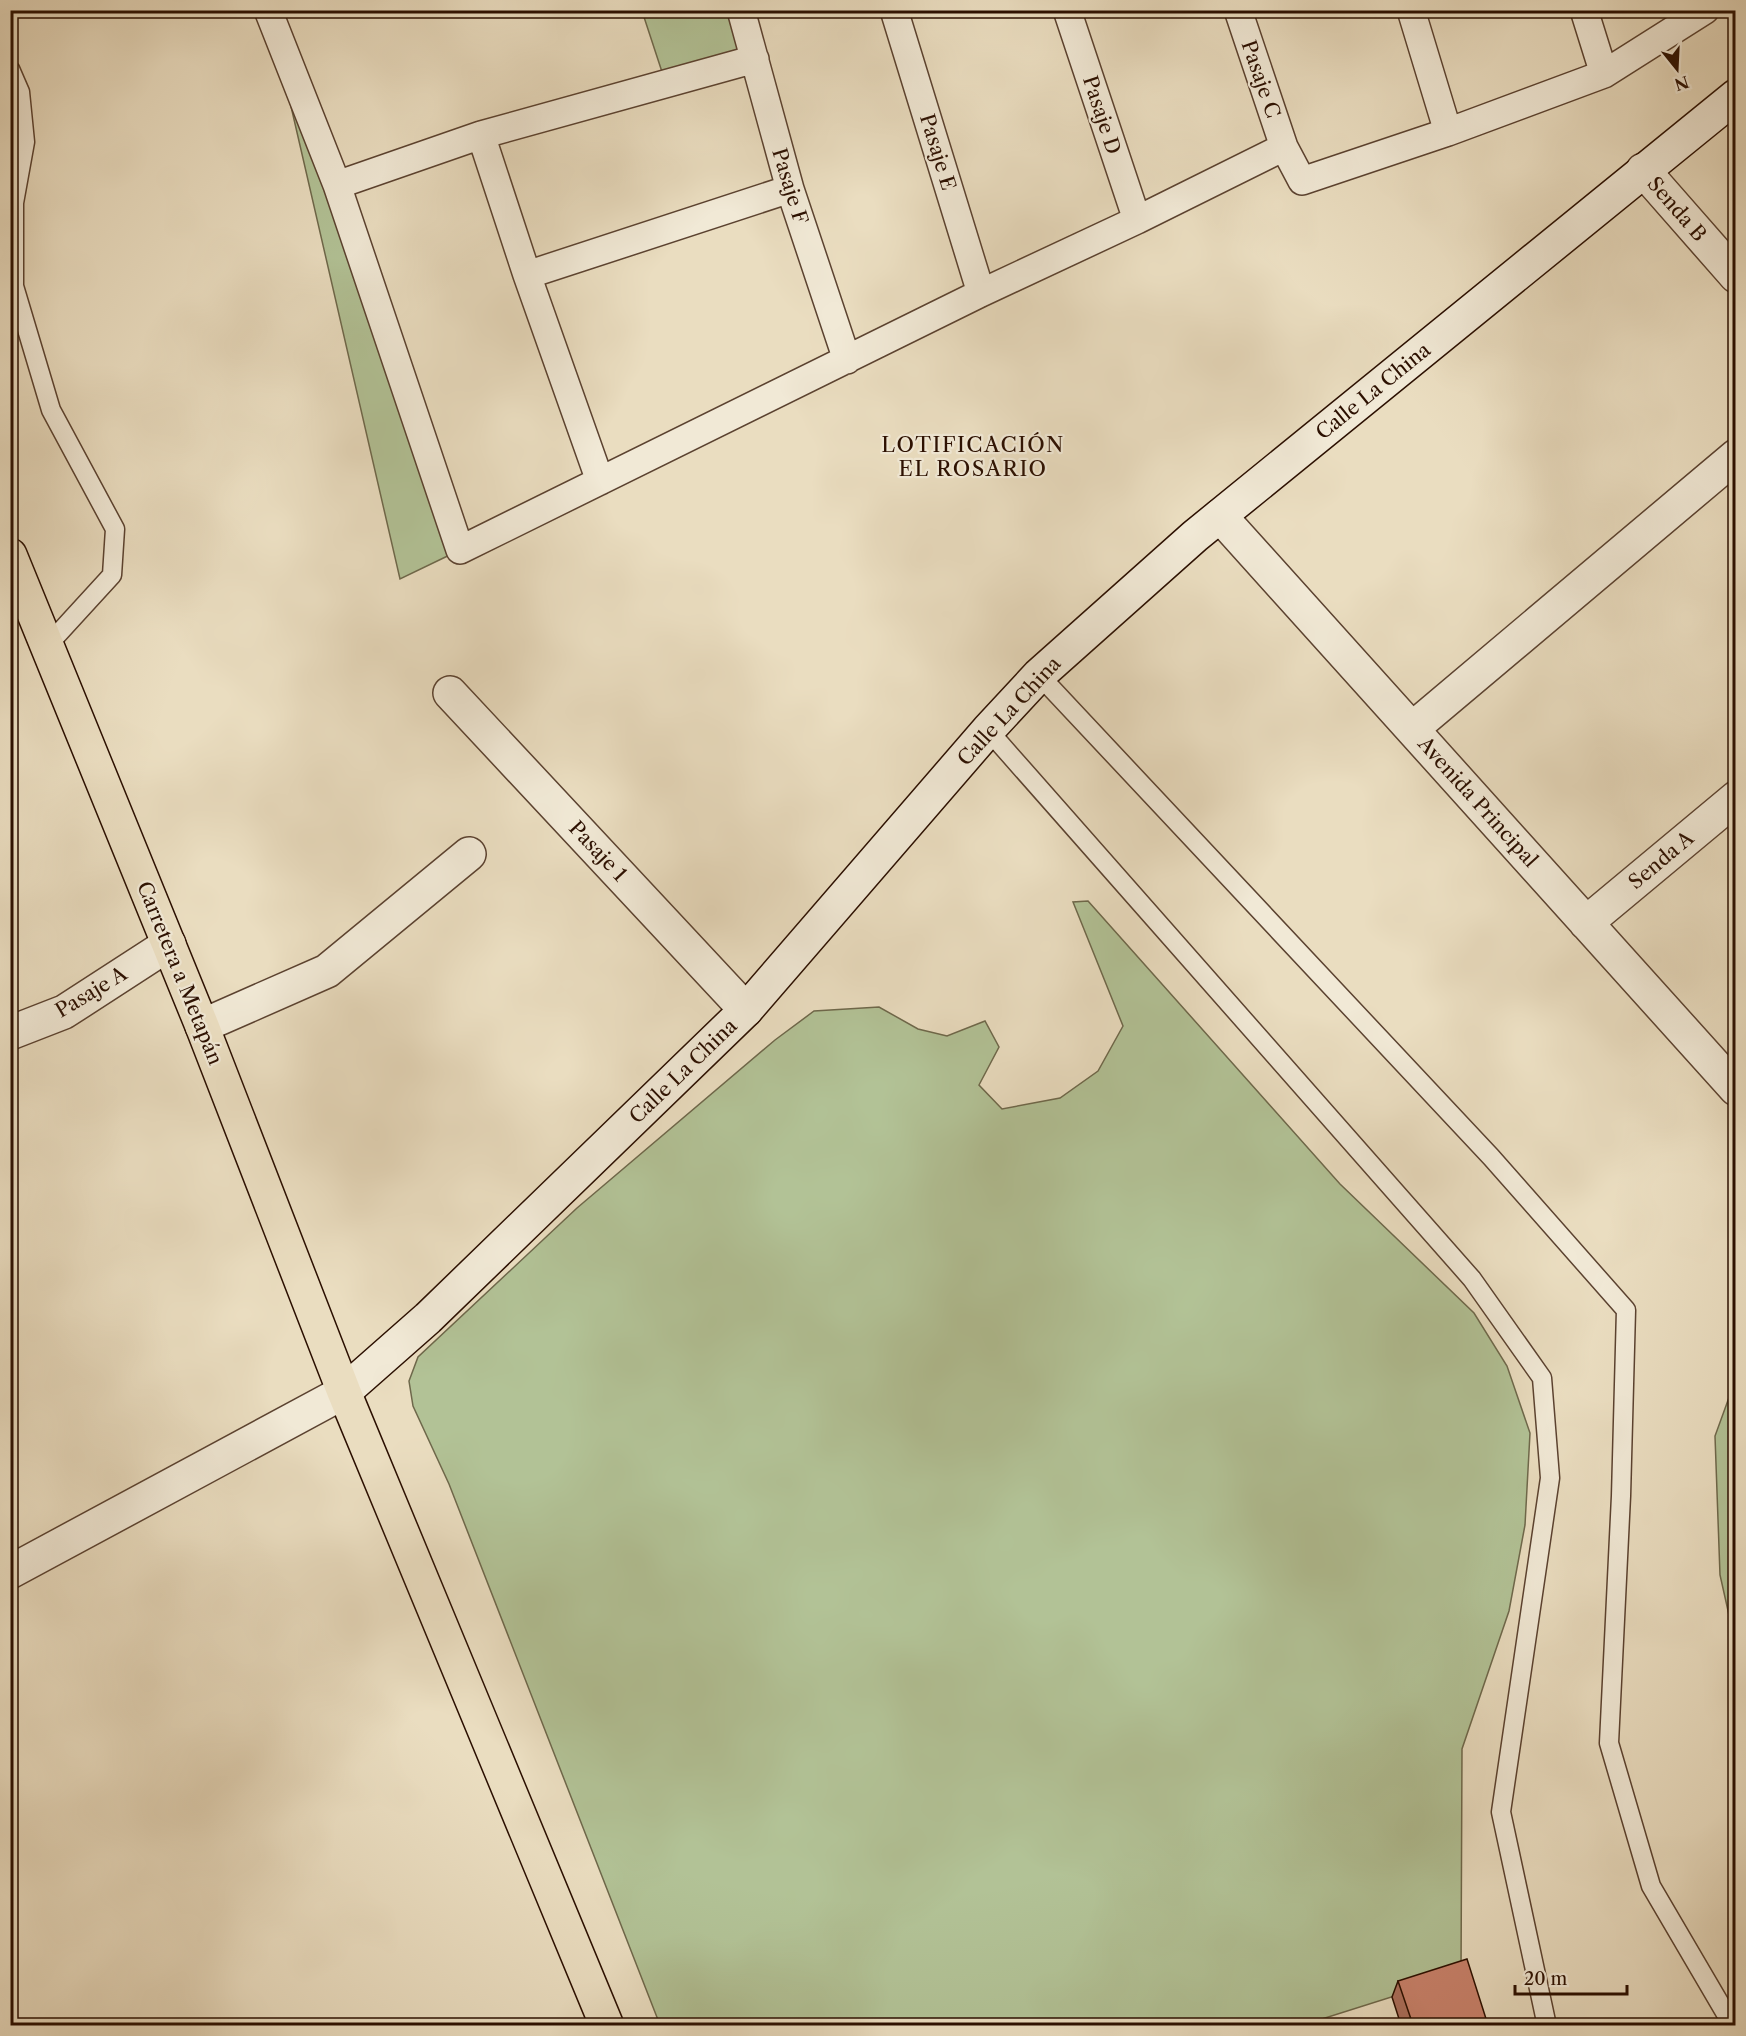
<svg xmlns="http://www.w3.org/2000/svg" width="1746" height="2036" viewBox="0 0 1746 2036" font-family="'Libre Caslon Text',serif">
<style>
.green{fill:#b2c296;stroke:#6e684b;stroke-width:1.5}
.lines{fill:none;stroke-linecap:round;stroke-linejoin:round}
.service-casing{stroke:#5b4230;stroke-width:21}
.pedestrian-casing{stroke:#5b4230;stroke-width:30}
.minor-casing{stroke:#5b4230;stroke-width:36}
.secondary-casing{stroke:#2b0f00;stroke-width:36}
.primary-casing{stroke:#2b0f00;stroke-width:36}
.service{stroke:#f1e9d6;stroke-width:18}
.pedestrian{stroke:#f1e9d6;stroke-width:27}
.minor{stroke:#f1e9d6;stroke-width:33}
.secondary{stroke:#f1e9d6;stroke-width:33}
.primary{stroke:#eaddc0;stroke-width:33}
.wall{fill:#ad705d;stroke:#2b0f00;stroke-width:1.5}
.building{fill:#c9826c;stroke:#2b0f00;stroke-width:1.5}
.labels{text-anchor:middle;stroke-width:4.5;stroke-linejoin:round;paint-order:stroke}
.street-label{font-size:20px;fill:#2b0f00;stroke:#f1e9d6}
.neighbourhood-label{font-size:21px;letter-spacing:1.5px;fill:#2b0f00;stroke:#f1e9d6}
</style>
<rect width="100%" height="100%" fill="#eaddc0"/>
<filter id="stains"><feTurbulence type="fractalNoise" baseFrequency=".00333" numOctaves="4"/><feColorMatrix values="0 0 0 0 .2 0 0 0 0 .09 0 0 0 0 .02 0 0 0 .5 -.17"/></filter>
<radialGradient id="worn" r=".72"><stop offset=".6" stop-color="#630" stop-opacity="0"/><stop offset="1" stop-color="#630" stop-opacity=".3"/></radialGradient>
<!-- green -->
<path class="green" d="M 269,11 L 460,550 L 400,579 Z
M 642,11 L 741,11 L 755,59 L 666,84 Z
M 1088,901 L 1340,1184 L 1474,1313 L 1507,1366 L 1530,1433 L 1525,1525 L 1509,1611 L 1462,1749 L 1461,1975 L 1303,2025 L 660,2025 L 449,1484 L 413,1406 L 409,1381 L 418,1357 L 577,1208 L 775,1040 L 814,1011 L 879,1007 L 918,1029 L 947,1036 L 985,1021 L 999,1047 L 979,1085 L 1002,1109 L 1060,1098 L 1098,1071 L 1123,1026 L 1073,902 Z
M 1735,1381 L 1735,1642 L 1720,1575 L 1715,1436 Z"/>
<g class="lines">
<defs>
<path id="service" d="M 10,69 L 20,92 L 25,142 L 14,203 L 14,286 L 51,410 L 115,529 L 112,575 L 47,646
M 1039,675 L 1491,1157 L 1626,1310 L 1621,1496 L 1609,1743 L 1651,1886 L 1733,2026
M 988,730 L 1472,1279 L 1542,1378 L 1550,1478 L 1501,1812 L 1547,2026"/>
<path id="pedestrian" d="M 268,10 L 337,185 L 460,550 L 981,293 L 1137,220 L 1284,147 L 1302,181 L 1448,132 L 1604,74 L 1705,10
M 741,10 L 790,189 L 847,360
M 894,10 L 981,293
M 1067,10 L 1137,220
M 1238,10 L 1284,147
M 1411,10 L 1448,132
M 1584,10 L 1604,74
M 481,135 L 527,275 L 600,481
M 337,185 L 481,135 L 755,59
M 527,275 L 790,189"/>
<path id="minor" d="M 1643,170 L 1736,276
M 1220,516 L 1736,1089
M 450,693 L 746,1010
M 1412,729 L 1736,456
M 1586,923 L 1736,798
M 202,1026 L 327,971 L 469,854
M 10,1033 L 64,1012 L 169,944
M 10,1572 L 344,1392"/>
<path id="secondary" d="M 344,1392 L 428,1318 L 746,1010 L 988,730 L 1039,675 L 1195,536 L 1736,96"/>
<path id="primary" d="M 10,555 L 202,1026 L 344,1392 L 607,2026"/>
</defs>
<!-- service casing -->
<use href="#service" class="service-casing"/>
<!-- pedestrian casing -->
<use href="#pedestrian" class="pedestrian-casing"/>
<!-- minor casing -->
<use href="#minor" class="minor-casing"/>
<!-- secondary casing -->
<use href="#secondary" class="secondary-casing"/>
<!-- primary casing -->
<use href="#primary" class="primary-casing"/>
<!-- service -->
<use href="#service" class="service"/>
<!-- pedestrian -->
<use href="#pedestrian" class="pedestrian"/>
<!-- minor -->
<use href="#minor" class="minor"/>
<!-- secondary -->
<use href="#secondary" class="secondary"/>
<!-- primary -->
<use href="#primary" class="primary"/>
</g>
<!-- wall -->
<path class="wall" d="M 1398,1981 L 1488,2025 L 1401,2025 L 1392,1997 Z"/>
<!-- building -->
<path class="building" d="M 1467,1959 L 1488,2025 L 1413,2025 L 1398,1981 Z"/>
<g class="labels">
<!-- street labels -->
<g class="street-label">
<text transform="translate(1261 79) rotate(71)" y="7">Pasaje C</text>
<text transform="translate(1102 115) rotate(72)" y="7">Pasaje D</text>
<text transform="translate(938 152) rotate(73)" y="7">Pasaje E</text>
<text transform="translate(790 186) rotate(73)" y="7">Pasaje F</text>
<text transform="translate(1677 209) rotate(49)" y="7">Senda B</text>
<text transform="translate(1373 391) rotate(-39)" y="7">Calle La China</text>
<text transform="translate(1009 711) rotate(-47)" y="7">Calle La China</text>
<text transform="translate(1478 802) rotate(48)" y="7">Avenida Principal</text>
<text transform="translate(598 851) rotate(47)" y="7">Pasaje 1</text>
<text transform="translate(1661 860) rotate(-40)" y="7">Senda A</text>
<text transform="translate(180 973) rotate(68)" y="7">Carretera a Metapán</text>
<text transform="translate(91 992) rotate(-31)" y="7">Pasaje A</text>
<text transform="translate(683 1071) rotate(-44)" y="7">Calle La China</text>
</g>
<!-- neighbourhood labels -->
<g class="neighbourhood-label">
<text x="973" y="452">LOTIFICACIÓN<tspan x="973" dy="24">EL ROSARIO</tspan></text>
</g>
</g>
<!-- margin -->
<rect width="1746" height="2036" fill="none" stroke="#eaddc0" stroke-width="36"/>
<rect x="12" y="12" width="1722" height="2012" fill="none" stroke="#2b0f00" stroke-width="3"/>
<rect x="18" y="18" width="1710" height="2000" fill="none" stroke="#2b0f00" stroke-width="1.5"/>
<!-- north arrow -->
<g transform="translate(1677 69) rotate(162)" stroke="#f1e9d6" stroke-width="4.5" paint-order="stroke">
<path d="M0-4.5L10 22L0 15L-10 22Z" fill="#2b0f00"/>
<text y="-9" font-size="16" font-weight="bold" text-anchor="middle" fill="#2b0f00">N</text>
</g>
<!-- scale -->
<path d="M1515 1985v9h112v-9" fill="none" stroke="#2b0f00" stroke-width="3"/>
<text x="1524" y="1985" font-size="18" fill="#2b0f00" stroke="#f1e9d6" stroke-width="4.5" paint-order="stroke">20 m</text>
<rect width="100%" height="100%" filter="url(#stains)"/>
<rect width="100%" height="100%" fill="url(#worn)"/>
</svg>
